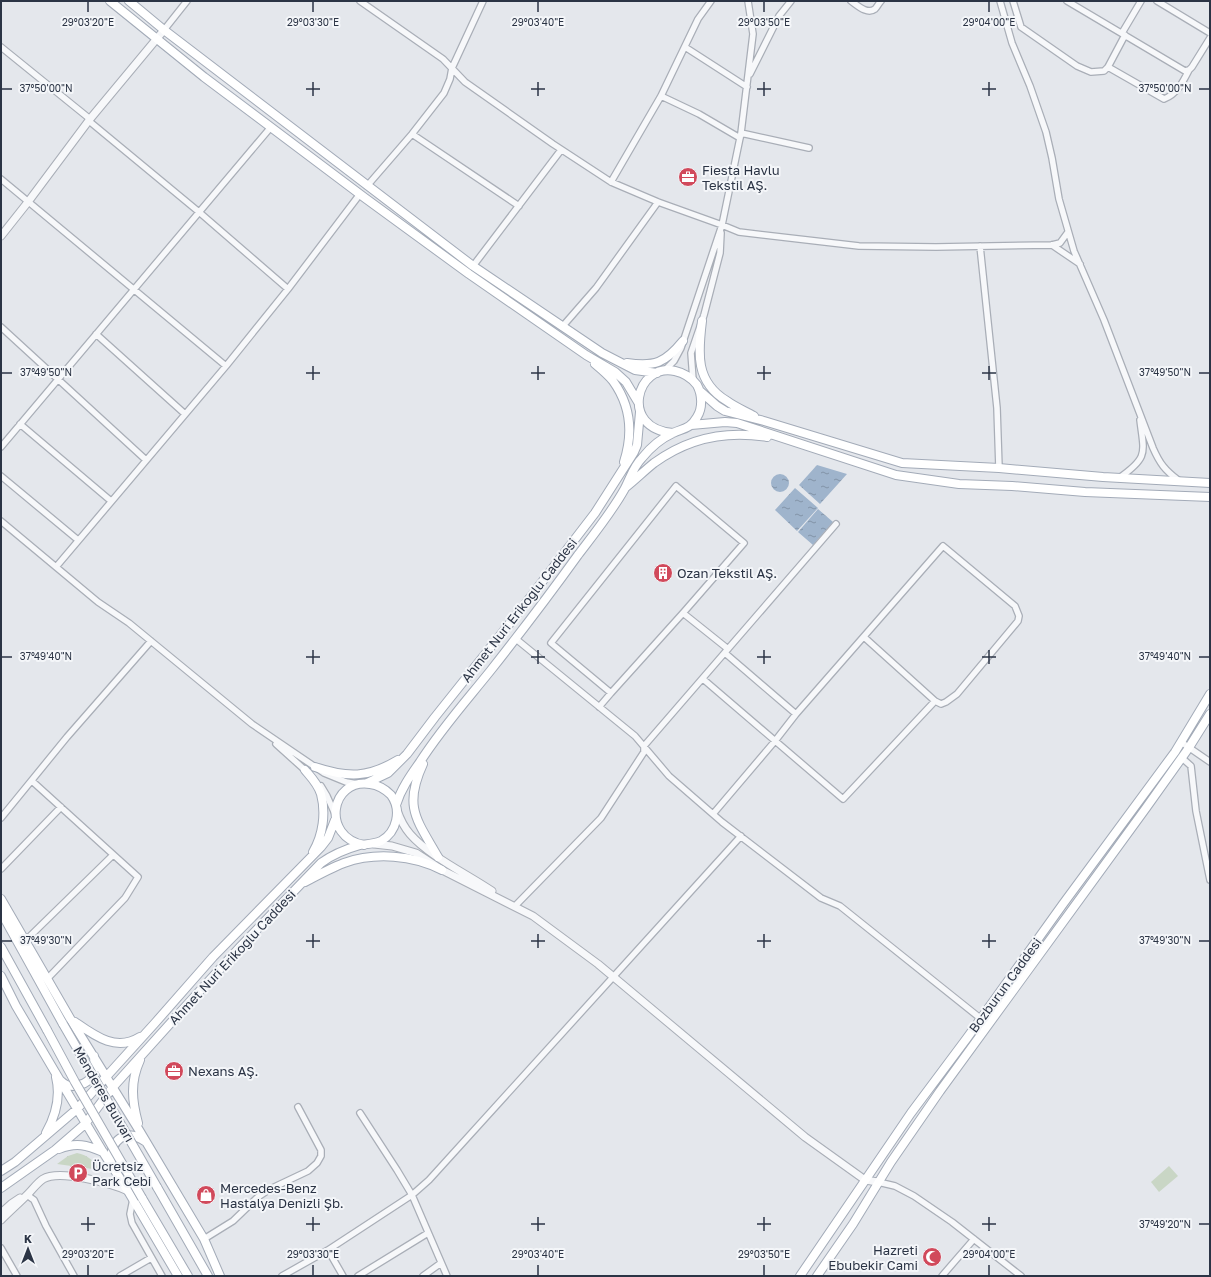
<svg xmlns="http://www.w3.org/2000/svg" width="1211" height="1277" viewBox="0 0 1211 1277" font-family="'Golos Text',sans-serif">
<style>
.grass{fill:url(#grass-tufts)}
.pitch{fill:#c9d6c5}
.water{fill:url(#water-ripples)}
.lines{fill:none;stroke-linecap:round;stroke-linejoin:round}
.minor-casing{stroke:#a9aeb7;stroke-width:8}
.tertiary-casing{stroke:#a9aeb7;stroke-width:9}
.primary-casing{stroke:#a3abb8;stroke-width:10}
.minor{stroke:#f7f8fa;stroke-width:5.5}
.tertiary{stroke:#f7f8fa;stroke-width:7}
.primary{stroke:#fff;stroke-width:8}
.primary-bridge-casing{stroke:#a3abb8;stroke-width:10;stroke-linecap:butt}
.primary-bridge{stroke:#fff;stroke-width:8}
.ticks{fill:none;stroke:#2b3445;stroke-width:1.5}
.labels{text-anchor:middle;stroke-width:4;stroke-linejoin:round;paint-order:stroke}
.poi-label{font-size:13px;fill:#2b3445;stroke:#f4f6f9;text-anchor:start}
.street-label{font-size:13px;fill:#2b3445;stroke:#f4f6f9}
.ticks-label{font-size:10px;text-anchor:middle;fill:#2b3445;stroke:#f4f6f9;stroke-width:4;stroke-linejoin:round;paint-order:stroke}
</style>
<defs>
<pattern id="grass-tufts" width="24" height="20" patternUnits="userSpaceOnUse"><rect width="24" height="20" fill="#c9d6c5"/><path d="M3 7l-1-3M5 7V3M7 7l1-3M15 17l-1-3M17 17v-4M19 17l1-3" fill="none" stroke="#adb8ab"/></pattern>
<pattern id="water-ripples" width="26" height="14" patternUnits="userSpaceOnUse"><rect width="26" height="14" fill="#9fb4cc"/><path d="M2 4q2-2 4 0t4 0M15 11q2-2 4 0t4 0" fill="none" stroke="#8293a7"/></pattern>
</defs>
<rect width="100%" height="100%" fill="#e4e7ec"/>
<!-- grass -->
<path class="grass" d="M 77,1153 C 88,1155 94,1161 100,1170 L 57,1164 L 68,1156 Z"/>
<!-- pitch -->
<path class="pitch" d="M 1169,1166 L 1178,1176 L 1159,1192 L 1151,1182 Z"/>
<!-- water -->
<path class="water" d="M 817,465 L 847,474 L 820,504 L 799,485 Z
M771 483a9 9 0 1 1 18 0a9 9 0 1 1-18 0Z
M 795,488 L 818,508 L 797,531 L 775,510 Z
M 818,509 L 833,522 L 813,545 L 798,532 Z"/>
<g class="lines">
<defs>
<path id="minor" d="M 360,1 L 443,59 L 465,82 L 553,144 L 611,182 L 658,202 L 722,225 L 739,232 L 859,246 L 936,247 L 1052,245 L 1060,243 L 1068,232
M 851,1 C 857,5 867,15 875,9 C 877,7 879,3 881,1
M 1000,1 L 1012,43 L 1030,86 L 1046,132 L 1052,158 L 1059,199 L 1074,251 L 1104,320 L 1153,448 C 1160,464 1165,470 1178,480
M 1013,1 L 1021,27 L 1077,66 L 1091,72 L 1104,71 L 1108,67 L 1125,35
M 1067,1 L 1185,71 L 1189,70 L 1192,67 L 1210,38
M 1157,1 L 1210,33
M 164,30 L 187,1
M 1122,33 L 1141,1
M 1,47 L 90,119
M 685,47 L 747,87
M 1108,67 L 1164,99 C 1177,94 1183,82 1189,70
M 750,74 L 779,16 L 791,1
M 661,96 L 699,114 L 740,138
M 89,121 L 199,212 L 288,289
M 741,133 L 809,148
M 412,134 L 519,206
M 1,179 L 226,366
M 611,182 L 661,96 L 698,19 L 711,1
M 367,186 L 412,134 L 444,93 L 450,79 L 452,68 L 483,1
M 1052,245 L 1080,264
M 980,246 L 997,408 L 999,468
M 473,266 L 561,150
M 1,327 L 146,460
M 562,327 L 596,288 L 658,202
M 96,334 L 185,414
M 664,371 L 674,361 L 681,348 L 722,225 L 741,133 L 753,34 L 748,1
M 693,380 L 691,353 L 704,315 L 720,253 L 721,233
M 20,424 L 111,501
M 1,447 L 271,127
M 1,476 L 78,540
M 1119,478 C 1149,457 1144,453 1140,420
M 676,486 L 744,543 L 683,613 L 611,693 L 551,643 Z
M 1,521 L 98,602 L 129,623 L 252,724 L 324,773 L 346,782 L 358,784
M 56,567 L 226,366 L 288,289 L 360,194
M 683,613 L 728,649
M 516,639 L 635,736 L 669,776 L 722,822 L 821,898 L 840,906 L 980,1018
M 725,653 L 796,714 L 943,546 L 1015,606 L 1019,616 L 1018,621 L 957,694 L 946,702 L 941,704 L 935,701 L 864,637
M 703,679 L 843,799 L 935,701
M 599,707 L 611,693
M 1181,742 L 1210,762
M 276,744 L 306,771
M 1182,758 L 1191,766 L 1196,811 L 1210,880
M 32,781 L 138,877 L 125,898 L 48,978
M 321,786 L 327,796 L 335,814
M 713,814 L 775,741 L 796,714
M 1,818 L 67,737 L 151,641
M 1,869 L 61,807
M 515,906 L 601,818 L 644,752 L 644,746 L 836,524
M 25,941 L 113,855
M 360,1113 L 397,1170 L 412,1195 L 447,1276
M 878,1182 L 895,1186 L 914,1196 L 952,1222 L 1021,1276
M 27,1195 L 34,1200 L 46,1226 L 74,1276
M 133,1199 L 130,1214 L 132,1223 L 162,1276
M 204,1239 L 233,1221 L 258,1197 L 270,1189 L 308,1171 L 317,1163 L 321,1156 L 321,1150 L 298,1107
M 1,1248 L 17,1276
M 328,1250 L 343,1276
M 120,1276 L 151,1258
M 282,1276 L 328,1250 L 412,1195 L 429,1180 L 741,836
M 358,1276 L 428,1233
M 423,1276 L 441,1263
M 942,1276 L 974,1239"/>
<path id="tertiary" d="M 1,236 L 28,202 L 90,119 L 164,30
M 397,810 C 400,819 404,827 410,834 C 429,856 467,874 492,891
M 374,844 L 392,846 L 416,853 L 442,870 L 533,916 L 598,964 L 805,1137 L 865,1180 L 878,1182
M 1,1213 L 11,1204 L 20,1198
M 1,1220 C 10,1211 19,1203 28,1194 C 33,1189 37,1183 43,1179 C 59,1169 111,1183 128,1191"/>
<path id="primary" d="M 110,1 L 204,77 L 365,198 L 469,274 L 586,355 L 615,372 L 626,382 L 638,402
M 129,1 L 164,30 L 473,266 L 602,353 L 635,370 L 657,373
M 702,321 C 698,353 695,382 727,401 C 735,407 745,411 754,416
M 627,363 C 655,367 665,363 683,341
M 595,364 C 601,369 608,375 613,381 C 631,406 633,434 624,462
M 700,391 L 717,406 L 725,411 L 764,421 L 902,463 L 999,468 L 1103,477 L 1210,483
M 691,425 L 725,422 L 737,423 L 896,475 L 959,484 L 1012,486 L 1085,492 L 1210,497
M 626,487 C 635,480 644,471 654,463 C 688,438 725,430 767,437
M 423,764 C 403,807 417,820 438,857
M 315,767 C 348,778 368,778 398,760
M 305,770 C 311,777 318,784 321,794 C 326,813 323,835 313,852
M 367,783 L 388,773 L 407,754 L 435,717 L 522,608 L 595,513 L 634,452 L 637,445 L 640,412
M 396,805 C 401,789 410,776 420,762 C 441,729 467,700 491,670 C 521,632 550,594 578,555 C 594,534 611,513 624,490 C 630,479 633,467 642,458 C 650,448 662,438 673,433 C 684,428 690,429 697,417 C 703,408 702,394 697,385 C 691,377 684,373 675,371 C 636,362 619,429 673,433
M 305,882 C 318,875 331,868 344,863 C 375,852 413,855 442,870
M 1,899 L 71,1020 L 139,1130 L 204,1239 L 220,1276
M 1,912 L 63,1024
M 1,947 L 47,1030
M 1,976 L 16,1006 L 55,1072 L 103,1152 L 128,1191 L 178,1276
M 75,1022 C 95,1036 116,1052 140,1037
M 61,1081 C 66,1086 73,1087 79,1085 C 94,1082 95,1069 94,1056
M 138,1123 C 132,1101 130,1082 140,1060
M 46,1133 C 56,1115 61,1097 56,1077
M 59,1149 C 76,1142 87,1145 103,1152
M 111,1163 C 110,1140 125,1127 146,1142
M 1,1171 L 15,1162 L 77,1109 L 155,1023 L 213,957 L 321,847 L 328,838 L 335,820
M 157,1187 L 208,1276
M 1,1188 L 55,1150 L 85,1124 L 113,1087 L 185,1007 L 241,946 L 321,863 C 333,854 346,849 360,845 C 367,844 374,844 381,841 C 397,832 402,810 391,795 C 385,789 378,785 370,784 C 330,778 321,837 364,845
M 142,1198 L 188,1276
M 800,1276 L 911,1113 L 967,1038 L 1063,904 L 1175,752 L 1210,694
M 817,1276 L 853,1224 L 891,1162 L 940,1091 L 1146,808 L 1188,749 L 1210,714"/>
</defs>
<!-- minor casing -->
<use href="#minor" class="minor-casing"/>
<!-- tertiary casing -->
<use href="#tertiary" class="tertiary-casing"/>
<!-- primary casing -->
<use href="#primary" class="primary-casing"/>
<!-- minor -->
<use href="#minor" class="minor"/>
<!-- tertiary -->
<use href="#tertiary" class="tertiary"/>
<!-- primary -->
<use href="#primary" class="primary"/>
<defs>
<path id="primary-bridge" d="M 63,1024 L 157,1187
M 47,1030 L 75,1082 L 142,1198"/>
</defs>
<!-- primary-bridge casing -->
<use href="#primary-bridge" class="primary-bridge-casing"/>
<!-- primary-bridge -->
<use href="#primary-bridge" class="primary-bridge"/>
</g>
<!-- ticks -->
<path class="ticks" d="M 88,2 L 88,12M 313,2 L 313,12M 538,2 L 538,12M 764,2 L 764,12M 989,2 L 989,12M 313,82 L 313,96M 538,82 L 538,96M 764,82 L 764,96M 989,82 L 989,96M 2,89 L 12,89M 306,89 L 320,89M 531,89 L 545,89M 757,89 L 771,89M 982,89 L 996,89M 1199,89 L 1209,89M 313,366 L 313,380M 538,366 L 538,380M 764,366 L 764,380M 989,366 L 989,380M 2,373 L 12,373M 306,373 L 320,373M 531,373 L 545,373M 757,373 L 771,373M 982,373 L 996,373M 1199,373 L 1209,373M 313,650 L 313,664M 538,650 L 538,664M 764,650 L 764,664M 989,650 L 989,664M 2,657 L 12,657M 306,657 L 320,657M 531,657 L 545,657M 757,657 L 771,657M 982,657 L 996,657M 1199,657 L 1209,657M 313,934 L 313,948M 538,934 L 538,948M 764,934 L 764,948M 989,934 L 989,948M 2,941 L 12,941M 306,941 L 320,941M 531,941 L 545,941M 757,941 L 771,941M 982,941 L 996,941M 1199,941 L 1209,941M 88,1217 L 88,1231M 313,1217 L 313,1231M 538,1217 L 538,1231M 764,1217 L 764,1231M 989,1217 L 989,1231M 81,1224 L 95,1224M 306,1224 L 320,1224M 531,1224 L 545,1224M 757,1224 L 771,1224M 982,1224 L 996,1224M 1199,1224 L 1209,1224M 88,1265 L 88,1275M 313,1265 L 313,1275M 538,1265 L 538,1275M 764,1265 L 764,1275M 989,1265 L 989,1275"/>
<!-- icons -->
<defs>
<symbol id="office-disc" viewBox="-11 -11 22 22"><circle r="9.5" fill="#d1495b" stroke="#f4f6f9"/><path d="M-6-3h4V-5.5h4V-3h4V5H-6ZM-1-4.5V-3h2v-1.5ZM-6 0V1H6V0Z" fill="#fff"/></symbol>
<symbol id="building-disc" viewBox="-11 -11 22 22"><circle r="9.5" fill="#d1495b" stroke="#f4f6f9"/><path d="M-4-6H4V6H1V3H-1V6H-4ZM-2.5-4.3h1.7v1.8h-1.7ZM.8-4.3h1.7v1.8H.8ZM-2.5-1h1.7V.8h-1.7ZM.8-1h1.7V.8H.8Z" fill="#fff"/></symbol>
<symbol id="parking-disc" viewBox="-11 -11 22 22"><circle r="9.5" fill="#d1495b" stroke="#f4f6f9"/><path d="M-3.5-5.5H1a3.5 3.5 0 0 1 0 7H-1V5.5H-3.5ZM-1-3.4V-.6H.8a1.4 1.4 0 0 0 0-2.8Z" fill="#fff"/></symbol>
<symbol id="shop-disc" viewBox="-11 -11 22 22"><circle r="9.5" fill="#d1495b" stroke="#f4f6f9"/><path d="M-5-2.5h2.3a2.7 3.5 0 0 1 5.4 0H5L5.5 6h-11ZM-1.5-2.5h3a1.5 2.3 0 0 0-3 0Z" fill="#fff"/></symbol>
<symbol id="mosque-disc" viewBox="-11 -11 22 22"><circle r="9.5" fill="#d1495b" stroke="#f4f6f9"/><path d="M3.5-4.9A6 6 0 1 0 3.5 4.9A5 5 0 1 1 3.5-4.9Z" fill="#fff"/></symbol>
</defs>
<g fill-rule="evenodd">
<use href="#office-disc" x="677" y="166" width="22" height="22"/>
<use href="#building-disc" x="652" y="562" width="22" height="22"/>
<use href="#office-disc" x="163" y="1060" width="22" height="22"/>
<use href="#parking-disc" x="67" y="1162" width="22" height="22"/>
<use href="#shop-disc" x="195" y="1184" width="22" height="22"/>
<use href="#mosque-disc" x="921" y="1246" width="22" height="22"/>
</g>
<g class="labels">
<!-- poi labels -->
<g class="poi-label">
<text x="702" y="175">Fiesta Havlu<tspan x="702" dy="15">Tekstil AŞ.</tspan></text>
<text x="677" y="578">Ozan Tekstil AŞ.</text>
<text x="188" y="1076">Nexans AŞ.</text>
<text x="92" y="1171">Ücretsiz<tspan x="92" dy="15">Park Cebi</tspan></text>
<text x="220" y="1193">Mercedes-Benz<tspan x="220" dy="15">Hastalya Denizli Şb.</tspan></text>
<text x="918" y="1255" text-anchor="end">Hazreti<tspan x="918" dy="15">Ebubekir Cami</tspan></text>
</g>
<!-- street labels -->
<g class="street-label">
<text transform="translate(519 610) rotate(-52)" y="5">Ahmet Nuri Erikoğlu Caddesi</text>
<text transform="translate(232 957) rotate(-47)" y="5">Ahmet Nuri Erikoğlu Caddesi</text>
<text transform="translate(1005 985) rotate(-54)" y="5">Bozburun Caddesi</text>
<text transform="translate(104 1094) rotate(60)" y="5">Menderes Bulvarı</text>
</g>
</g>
<g class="ticks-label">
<text x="88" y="26">29°03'20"E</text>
<text x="313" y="26">29°03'30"E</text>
<text x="538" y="26">29°03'40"E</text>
<text x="764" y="26">29°03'50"E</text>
<text x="989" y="26">29°04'00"E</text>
<text x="46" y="92">37°50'00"N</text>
<text x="1165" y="92">37°50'00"N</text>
<text x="46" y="376">37°49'50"N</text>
<text x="1165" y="376">37°49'50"N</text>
<text x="46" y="660">37°49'40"N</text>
<text x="1165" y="660">37°49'40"N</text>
<text x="46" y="944">37°49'30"N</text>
<text x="1165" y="944">37°49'30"N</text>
<text x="1165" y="1228">37°49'20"N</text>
<text x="88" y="1258">29°03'20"E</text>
<text x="313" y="1258">29°03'30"E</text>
<text x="538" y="1258">29°03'40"E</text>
<text x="764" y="1258">29°03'50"E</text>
<text x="989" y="1258">29°04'00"E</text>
</g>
<!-- border -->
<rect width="1211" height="1277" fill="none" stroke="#2b3445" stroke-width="4"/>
<!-- north arrow -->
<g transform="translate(28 1249)" stroke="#f4f6f9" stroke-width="3" paint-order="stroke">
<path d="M0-3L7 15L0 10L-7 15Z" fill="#2b3445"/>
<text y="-6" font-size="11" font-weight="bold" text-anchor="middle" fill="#2b3445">K</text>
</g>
</svg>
